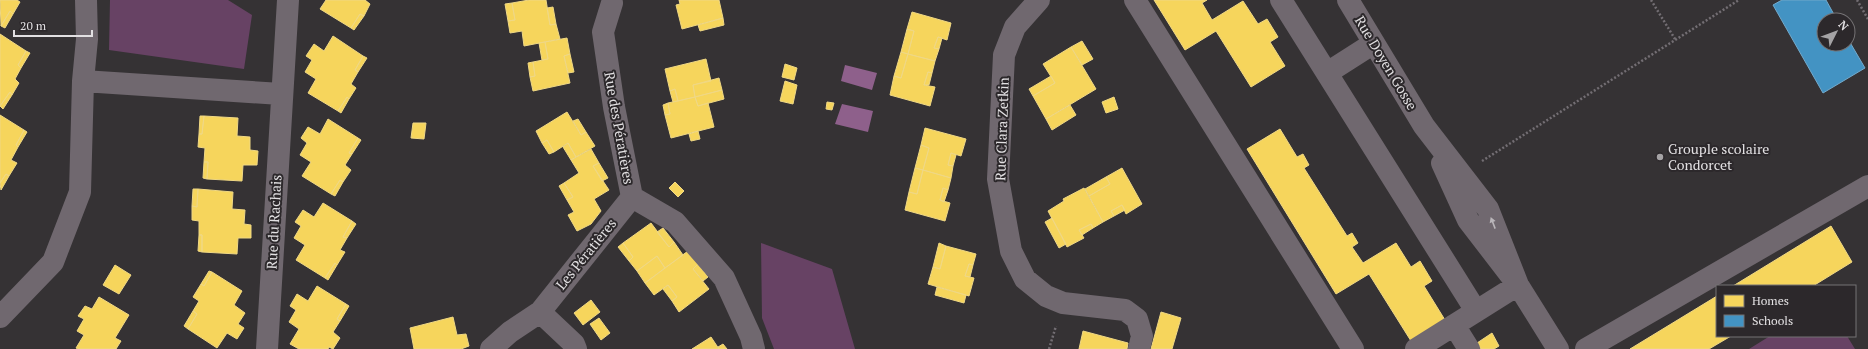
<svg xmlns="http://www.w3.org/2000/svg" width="1868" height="349" viewBox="0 0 1868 349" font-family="'PT Serif',serif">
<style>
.green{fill:#674264}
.water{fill:#8e608b}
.homes{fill:#f6d55c;stroke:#f0d884}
.schools{fill:#4393c3;stroke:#73aacc}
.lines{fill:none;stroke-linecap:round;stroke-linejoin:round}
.path{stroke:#736e73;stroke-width:2.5;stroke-dasharray:2 2;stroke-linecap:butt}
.minor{stroke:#70686f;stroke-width:22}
.oneway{fill:#bab6ba}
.poi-dot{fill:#a5a3a5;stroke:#2c282b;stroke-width:1.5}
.labels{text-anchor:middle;stroke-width:4;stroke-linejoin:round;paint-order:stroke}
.street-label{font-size:14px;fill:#e2e0e2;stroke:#2c282b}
.poi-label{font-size:14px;fill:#e2e0e2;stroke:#2c282b;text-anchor:start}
</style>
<rect width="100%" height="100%" fill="#353234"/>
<!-- green -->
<path class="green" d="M 110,0 L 228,0 L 252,15 L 244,69 L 109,50 Z
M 761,243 L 832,269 L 855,349 L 774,349 L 762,318 Z
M 1770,336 L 1847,336 L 1855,349 L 1749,349 Z"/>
<!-- water -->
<path class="water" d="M 845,65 L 877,73 L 872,90 L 841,81 Z
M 842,104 L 873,111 L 868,132 L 835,124 Z"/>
<!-- homes -->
<path class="homes" d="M 0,0 L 17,0 L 20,2 L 13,14 L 10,11 L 1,26 Z
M 326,0 L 365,0 L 370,4 L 364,16 L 360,14 L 351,28 L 320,9 Z
M 529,0 L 546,0 L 550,25 L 556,24 L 560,39 L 524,46 L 522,31 L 510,33 L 508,21 L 515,20 L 512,3 Z
M 679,0 L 719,0 L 723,18 L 682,29 L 676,5 L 680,4 Z
M 1154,0 L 1207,0 L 1202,3 L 1212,20 L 1243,1 L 1258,24 L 1267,19 L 1278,37 L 1270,42 L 1285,66 L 1251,87 L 1216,31 L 1185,50 Z
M 512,3 L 515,20 L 508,21 L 505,4 Z
M 553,7 L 556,24 L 550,25 L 547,8 Z
M 10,11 L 13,14 L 5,28 L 1,26 Z
M 912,12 L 951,23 L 947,40 L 938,37 L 934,48 L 939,49 L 935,61 L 908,54 L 914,31 L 907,29 Z
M 360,14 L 364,16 L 354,30 L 351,28 Z
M 723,18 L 724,25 L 700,31 L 698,25 Z
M 907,29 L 914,31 L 908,54 L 901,52 Z
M 0,34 L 26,51 L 18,65 L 21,68 L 15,79 L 19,83 L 12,95 L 10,92 L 0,106 Z
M 333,36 L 363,56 L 355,70 L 358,72 L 351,84 L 356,88 L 349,99 L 347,97 L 338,111 L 308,93 L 316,79 L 305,72 L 312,60 L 306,56 L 314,44 L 324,51 Z
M 938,37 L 942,38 L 939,49 L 934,48 Z
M 567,38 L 570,54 L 564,56 L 570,83 L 533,91 L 530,77 L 535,76 L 533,62 L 548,59 L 545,42 Z
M 1082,41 L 1093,59 L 1082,65 L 1071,47 Z
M 545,42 L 548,59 L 542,60 L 539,43 Z
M 1071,47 L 1096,89 L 1046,119 L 1033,96 L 1055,83 L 1043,64 Z
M 26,51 L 30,53 L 21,68 L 18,65 Z
M 901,52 L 908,54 L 901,78 L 894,76 Z
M 570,54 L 574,72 L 568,73 L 564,56 Z
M 908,54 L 935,61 L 932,73 L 928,72 L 924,85 L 935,87 L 930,106 L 890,95 L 894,76 L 901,78 Z
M 363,56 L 367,58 L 358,72 L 355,70 Z
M 706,59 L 711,81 L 693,85 L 695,97 L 678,101 L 675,89 L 670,91 L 665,69 Z
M 533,62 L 535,76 L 530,77 L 528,63 Z
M 785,64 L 797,68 L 794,80 L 782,77 Z
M 928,72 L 932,73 L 929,85 L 924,85 Z
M 1051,76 L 1055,83 L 1033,96 L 1029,89 Z
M 719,78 L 722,90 L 695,97 L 693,85 Z
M 785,81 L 797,85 L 793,104 L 780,101 Z
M 675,89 L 678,101 L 673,102 L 670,91 Z
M 722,90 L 724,99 L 698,106 L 695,97 Z
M 10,92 L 12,95 L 3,109 L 0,106 Z
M 347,97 L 349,99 L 341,113 L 338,111 Z
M 695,97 L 698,106 L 708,103 L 714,127 L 671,138 L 665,115 L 670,114 L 668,103 Z
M 1114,97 L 1118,109 L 1106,113 L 1102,102 Z
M 827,102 L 834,103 L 832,110 L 826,109 Z
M 668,103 L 670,114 L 665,115 L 663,105 Z
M 1070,105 L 1076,115 L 1052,130 L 1046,119 Z
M 567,112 L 581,135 L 586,132 L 595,146 L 576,157 L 568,143 L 554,152 L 547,140 L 542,143 L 536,131 Z
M 0,115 L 24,130 L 16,145 L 18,147 L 11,160 L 17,163 L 9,176 L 6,174 L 0,183 Z
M 200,116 L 204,116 L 202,134 L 199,134 Z
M 204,116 L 238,118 L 237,136 L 250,137 L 250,150 L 258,151 L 257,165 L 243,165 L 242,181 L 207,179 L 208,162 L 204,162 L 205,148 L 198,147 L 199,134 L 202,134 Z
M 328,119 L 358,138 L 349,153 L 352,154 L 345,165 L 351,170 L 343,182 L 340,180 L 331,194 L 302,176 L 311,162 L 300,155 L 307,143 L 301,138 L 308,127 L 320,134 Z
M 578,119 L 586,132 L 581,135 L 573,121 Z
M 413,123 L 426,123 L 424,139 L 411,138 Z
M 925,128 L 966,139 L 961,156 L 951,153 L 948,165 L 953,166 L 951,178 L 923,170 L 929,148 L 921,145 Z
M 1280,129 L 1297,157 L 1303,154 L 1309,165 L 1304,168 L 1347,236 L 1352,233 L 1358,243 L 1352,247 L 1363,263 L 1396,243 L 1411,267 L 1420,261 L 1432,281 L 1424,286 L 1445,320 L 1411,341 L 1369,274 L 1336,294 L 1247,149 Z
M 24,130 L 27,132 L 18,147 L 16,145 Z
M 698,131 L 700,139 L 691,141 L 689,134 Z
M 358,138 L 361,140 L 352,154 L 349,153 Z
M 547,140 L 554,152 L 549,154 L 542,143 Z
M 568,143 L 576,157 L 571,160 L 563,147 Z
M 921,145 L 929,148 L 923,170 L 915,168 Z
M 591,149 L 599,163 L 593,166 L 609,190 L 594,199 L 601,211 L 591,224 L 577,231 L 568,215 L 574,212 L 567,200 L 573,197 L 564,183 L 579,173 L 571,160 Z
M 951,153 L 956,155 L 953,166 L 948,165 Z
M 204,162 L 208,162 L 207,179 L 203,178 Z
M 599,163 L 608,178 L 602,181 L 593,166 Z
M 915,168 L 923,170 L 917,194 L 909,192 Z
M 1122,168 L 1142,204 L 1126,214 L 1122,205 L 1111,211 L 1114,216 L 1103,222 L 1089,196 L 1110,184 L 1106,177 Z
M 923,170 L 951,178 L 948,190 L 943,188 L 940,200 L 950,203 L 945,221 L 905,210 L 909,192 L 917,194 Z
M 6,174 L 9,176 L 1,190 L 0,183 Z
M 1106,177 L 1110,184 L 1089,196 L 1085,189 Z
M 340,180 L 343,182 L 335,196 L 331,194 Z
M 675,182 L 684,191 L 678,197 L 669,188 Z
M 564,183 L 573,197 L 567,200 L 559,186 Z
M 943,188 L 948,190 L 944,202 L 940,200 Z
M 1084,188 L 1103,222 L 1093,228 L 1091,224 L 1079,230 L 1084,238 L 1067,247 L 1048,211 L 1064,201 L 1063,199 Z
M 193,189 L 198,189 L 197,207 L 192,206 Z
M 198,189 L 233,192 L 232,209 L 245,210 L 244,224 L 251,225 L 251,238 L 238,238 L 237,254 L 202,252 L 202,235 L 199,235 L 199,221 L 192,220 L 192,206 L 197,207 Z
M 323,203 L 352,221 L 343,237 L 347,238 L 340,250 L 345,252 L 337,265 L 335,263 L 325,278 L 296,260 L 305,245 L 294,238 L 301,226 L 295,222 L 303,210 L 314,217 Z
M 1122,205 L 1125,210 L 1114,216 L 1111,211 Z
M 1052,218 L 1066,244 L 1059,248 L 1045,222 Z
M 352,221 L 356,224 L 347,238 L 343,237 Z
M 651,223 L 669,247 L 674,242 L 683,255 L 665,268 L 657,256 L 637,271 L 629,261 L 633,257 L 623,243 Z
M 1091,224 L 1093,228 L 1082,235 L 1079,230 Z
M 1831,226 L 1852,262 L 1813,286 L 1733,286 Z
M 663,228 L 674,242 L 669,247 L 657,232 Z
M 199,235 L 202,235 L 202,252 L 198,251 Z
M 623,243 L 633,257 L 629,261 L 618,247 Z
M 939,243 L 946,246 L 940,269 L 933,267 Z
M 946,246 L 976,254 L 973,265 L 969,264 L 965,276 L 974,278 L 969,296 L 928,284 L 933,267 L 940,269 Z
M 688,251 L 698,264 L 693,269 L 709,289 L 679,312 L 672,301 L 677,297 L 668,285 L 654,295 L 645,283 Z
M 657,256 L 665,268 L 645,283 L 637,271 Z
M 335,263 L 337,265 L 328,280 L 325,278 Z
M 698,264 L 708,277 L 703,281 L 693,269 Z
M 969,264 L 973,265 L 970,277 L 965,276 Z
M 115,265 L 131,275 L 119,294 L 103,285 Z
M 209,271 L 212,272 L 204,286 L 201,284 Z
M 212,272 L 242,291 L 234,305 L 245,313 L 238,324 L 244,328 L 237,339 L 227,333 L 217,348 L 188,329 L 197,314 L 193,311 L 199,301 L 193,297 L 201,284 L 204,286 Z
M 668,285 L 677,297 L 672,301 L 663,289 Z
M 317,286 L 346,304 L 337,319 L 340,321 L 333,332 L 340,338 L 333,349 L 329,347 L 328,349 L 299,349 L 290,344 L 299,329 L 289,322 L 296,310 L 290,306 L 297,294 L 308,301 Z
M 937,287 L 966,295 L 964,303 L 935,295 Z
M 1717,296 L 1717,336 L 1731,336 L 1709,349 L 1630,349 Z
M 99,297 L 129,315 L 115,338 L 121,341 L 116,349 L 78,349 L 76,348 L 84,335 L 77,331 L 84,319 L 78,316 L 85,306 L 92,309 Z
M 591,300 L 600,312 L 583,325 L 574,313 Z
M 346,304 L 349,306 L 340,321 L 337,319 Z
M 193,311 L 197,314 L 188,329 L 184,326 Z
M 1161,312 L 1181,318 L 1172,349 L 1151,349 Z
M 453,317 L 457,335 L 466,334 L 469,346 L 461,349 L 414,349 L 410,328 Z
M 599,318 L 610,333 L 601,340 L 590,324 Z
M 1083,331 L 1128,343 L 1127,349 L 1079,349 Z
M 1492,333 L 1499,346 L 1494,349 L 1481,349 L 1477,343 Z
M 711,337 L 719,349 L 692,349 Z
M 723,344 L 727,349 L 719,349 L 718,347 Z"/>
<!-- schools -->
<path class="schools" d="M 1782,0 L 1826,0 L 1837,20 L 1824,20 L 1824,44 L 1848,44 L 1848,39 L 1865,68 L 1823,93 L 1773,5 Z"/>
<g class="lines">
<!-- path -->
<path class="path" d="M 1651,0 L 1675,39
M 1857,0 L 1868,19
M 1482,161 L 1739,0
M 1049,349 L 1056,326"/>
<!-- minor -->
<path class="minor" d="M 1039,0 L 1015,27 L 1004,55 L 998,179 L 1011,251 L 1025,279 L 1046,296 L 1063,303 L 1125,310 L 1137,319 L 1142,336 L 1139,349
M 1135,0 L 1353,349
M 1281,0 L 1476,311
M 1348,0 L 1424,126 L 1488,209 L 1518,285
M 612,3 L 603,32 L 614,107 L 632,197 L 675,222 L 724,278 L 751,337 L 754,349
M 1327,73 L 1374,43
M 83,81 L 281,94
M 1442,163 L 1468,220 L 1518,285 L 1558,349
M 540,312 L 632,197
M 0,317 L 53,262 L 80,192 L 83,81 L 87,39 L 86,0
M 1454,325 L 1469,349
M 267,349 L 288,0
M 491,349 L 510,332 L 540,312 L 574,344 L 576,349
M 1416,349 L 1518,285
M 1586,349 L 1868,186"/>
</g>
<!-- one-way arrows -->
<defs><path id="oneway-solid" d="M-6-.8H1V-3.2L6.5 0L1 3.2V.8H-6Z"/></defs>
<use class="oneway" href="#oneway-solid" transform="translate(1493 223) rotate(-111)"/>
<!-- markers -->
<circle class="poi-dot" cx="1660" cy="157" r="4"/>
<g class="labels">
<!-- street labels -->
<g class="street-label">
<text transform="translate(1386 63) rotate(59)" y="5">Rue Doyen Gosse</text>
<text transform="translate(619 128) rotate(80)" y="5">Rue des Pératières</text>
<text transform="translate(1002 129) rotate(-88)" y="5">Rue Clara Zetkin</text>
<text transform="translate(274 222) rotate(-87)" y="5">Rue du Rachais</text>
<text transform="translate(586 254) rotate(-51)" y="5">Les Pératières</text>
</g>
<!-- poi labels -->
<g class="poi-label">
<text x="1668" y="154">Grouple scolaire<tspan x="1668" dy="16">Condorcet</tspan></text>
</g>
</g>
<!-- legend -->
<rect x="1716" y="285" width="140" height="52" fill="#2c282b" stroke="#757274"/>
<rect x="1724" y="295" width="20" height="12" fill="#f6d55c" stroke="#757274"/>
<text x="1752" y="305" font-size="12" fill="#e2e0e2">Homes</text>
<rect x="1724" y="315" width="20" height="12" fill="#4393c3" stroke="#757274"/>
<text x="1752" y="325" font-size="12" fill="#e2e0e2">Schools</text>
<!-- north arrow -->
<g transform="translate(1836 32) rotate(48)"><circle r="19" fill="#2c282b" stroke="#757274"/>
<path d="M0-3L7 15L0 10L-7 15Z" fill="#a5a3a5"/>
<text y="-6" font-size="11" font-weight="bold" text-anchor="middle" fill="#e2e0e2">N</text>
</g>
<!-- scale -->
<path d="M14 30v6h78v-6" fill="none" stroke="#e2e0e2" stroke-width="2"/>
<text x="20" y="30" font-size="12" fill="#e2e0e2" stroke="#2c282b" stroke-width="3" paint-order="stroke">20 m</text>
</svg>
